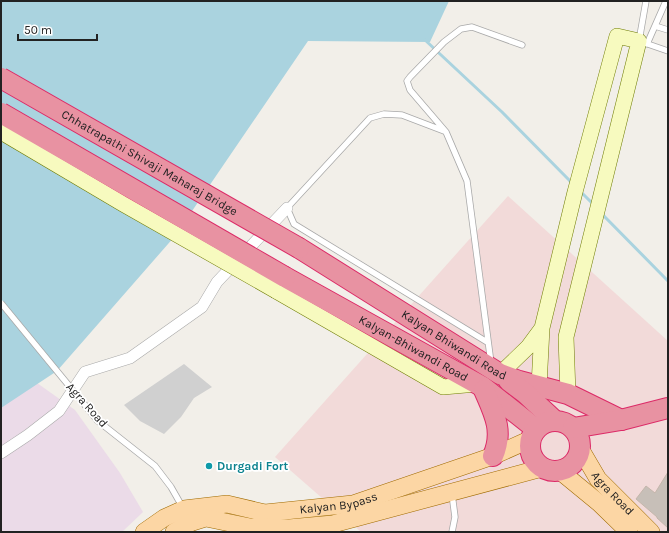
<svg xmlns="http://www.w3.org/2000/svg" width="669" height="533" viewBox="0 0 669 533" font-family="Karla,sans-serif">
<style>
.commercial{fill:#f2dad9}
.industrial{fill:#ebdbe8}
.religious{fill:#d0d0d0}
.water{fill:#aad3df}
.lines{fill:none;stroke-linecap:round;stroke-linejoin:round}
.stream{stroke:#aad3df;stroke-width:3}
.building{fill:#c7bfb8;stroke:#c4b6ab}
.lane-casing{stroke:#a9a9a9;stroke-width:7}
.street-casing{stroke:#a9a9a9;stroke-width:12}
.secondary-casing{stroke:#707d05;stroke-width:16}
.primary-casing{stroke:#a06b00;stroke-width:18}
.highway-casing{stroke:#dc2a67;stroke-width:22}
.lane{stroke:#fff;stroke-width:5.5}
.street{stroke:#fff;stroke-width:11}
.secondary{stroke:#f7fabf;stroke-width:15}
.primary{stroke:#fcd6a4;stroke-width:17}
.highway{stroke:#e892a2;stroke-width:20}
.lane-bridge-casing{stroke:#a9a9a9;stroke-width:7;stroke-linecap:butt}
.secondary-bridge-casing{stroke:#707d05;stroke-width:16;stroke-linecap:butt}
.highway-bridge-casing{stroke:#dc2a67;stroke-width:22;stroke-linecap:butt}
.lane-bridge{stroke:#fff;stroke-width:5.5}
.secondary-bridge{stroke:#f7fabf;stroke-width:15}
.highway-bridge{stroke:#e892a2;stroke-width:20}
.culture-dot{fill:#0f9aa8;stroke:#fff;stroke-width:1.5}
.labels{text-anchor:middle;stroke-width:3.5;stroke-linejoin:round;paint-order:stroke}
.street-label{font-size:12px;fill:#222;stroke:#fff}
.culture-label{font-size:12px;font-weight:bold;fill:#0d838f;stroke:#fff;text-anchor:start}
</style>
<rect width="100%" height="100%" fill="#f2efe9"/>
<!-- commercial -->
<path class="commercial" d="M 508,196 L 668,341 L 668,532 L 361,532 L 275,457 Z"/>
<!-- industrial -->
<path class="industrial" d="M 30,378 L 75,410 L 120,473 L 143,512 L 122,532 L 1,532 L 1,393 Z"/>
<!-- religious -->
<path class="religious" d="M 184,364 L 212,387 L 194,398 L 181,417 L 164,434 L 140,421 L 124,405 Z"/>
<!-- water -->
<path class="water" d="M 1,1 L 449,1 L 430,42 L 308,41 L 175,236 L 57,371 L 1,408 Z"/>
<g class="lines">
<!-- stream -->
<path class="stream" d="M 425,40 L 502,112 L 573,184
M 580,191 L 594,205
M 602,214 L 668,281"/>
</g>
<!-- building -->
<path class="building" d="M 668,472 L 668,528 L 657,518 L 657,517 L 636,499 L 646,486 L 655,493 Z"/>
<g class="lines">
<defs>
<path id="lane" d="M 646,1 L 639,41 L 668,51
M 655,26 L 668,30
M 647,44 L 666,1
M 444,131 L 402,115 L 384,114 L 370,118 L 287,208 L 294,224 L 487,342
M 491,363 L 467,181 L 446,132 L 410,90 L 407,81 L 410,77 L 444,42 L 461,29 L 472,27 L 522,45
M 98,421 L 155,466 L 171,487 L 183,508
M 452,532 L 455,517 L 452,494"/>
<path id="street" d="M 1,453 L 28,435 L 59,411 L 85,372 L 130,358 L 202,307 L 217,282 L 287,208"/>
<path id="secondary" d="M 276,291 L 443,387 L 477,384
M 500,374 L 528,347 L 542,328
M 539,386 L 542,328 L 575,192 L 617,36 L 639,41 L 566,337 L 568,394"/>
<g id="primary">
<path id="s1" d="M 581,450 L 598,479 L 651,532"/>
<path d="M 560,471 L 599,503 L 629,532"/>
<path id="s2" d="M 144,532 L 164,518 L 184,509 L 227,504 L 265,513 L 353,504 L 493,456 L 531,439"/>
<path d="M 174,532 L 190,523 L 206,518 L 250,527 L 289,528 L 333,524 L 542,468"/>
</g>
<g id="highway">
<path id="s3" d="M 299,248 L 500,374 L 519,381 L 568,394 L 621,420"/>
<path id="s4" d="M 285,277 L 483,387 L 536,429"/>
<path d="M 509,381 L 525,393 L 555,421"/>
<path d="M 484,390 C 494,413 504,431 493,456"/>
<circle cx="555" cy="446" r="25"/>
<path d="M 573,428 L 621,420 L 668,408"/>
</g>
</defs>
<!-- lane casing -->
<use href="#lane" class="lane-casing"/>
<!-- street casing -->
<use href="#street" class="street-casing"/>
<!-- secondary casing -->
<use href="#secondary" class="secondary-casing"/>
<!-- primary casing -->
<use href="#primary" class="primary-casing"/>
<!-- highway casing -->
<use href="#highway" class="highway-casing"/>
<!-- lane -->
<use href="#lane" class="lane"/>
<!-- street -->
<use href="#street" class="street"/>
<!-- secondary -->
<use href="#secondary" class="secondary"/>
<!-- primary -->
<use href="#primary" class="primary"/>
<!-- highway -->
<use href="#highway" class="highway"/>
<defs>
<path id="lane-bridge" d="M 1,303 L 98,421"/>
<path id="secondary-bridge" d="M 1,132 L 123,204 L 276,291"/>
<g id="highway-bridge">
<path id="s5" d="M 1,78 L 299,248"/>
<path d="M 1,113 L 285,277"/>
</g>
</defs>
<!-- lane-bridge casing -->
<use href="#lane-bridge" class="lane-bridge-casing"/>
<!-- secondary-bridge casing -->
<use href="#secondary-bridge" class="secondary-bridge-casing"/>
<!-- highway-bridge casing -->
<use href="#highway-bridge" class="highway-bridge-casing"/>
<!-- lane-bridge -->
<use href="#lane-bridge" class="lane-bridge"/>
<!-- secondary-bridge -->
<use href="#secondary-bridge" class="secondary-bridge"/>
<!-- highway-bridge -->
<use href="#highway-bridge" class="highway-bridge"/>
</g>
<!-- markers -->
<circle class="culture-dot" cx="209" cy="466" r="4"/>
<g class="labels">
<!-- street labels -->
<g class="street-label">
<text dy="4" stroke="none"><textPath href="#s5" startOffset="171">Chhatrapathi Shivaji Maharaj Bridge</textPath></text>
<text dy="4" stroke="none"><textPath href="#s3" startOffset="183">Kalyan Bhiwandi Road</textPath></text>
<text dy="4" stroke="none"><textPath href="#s4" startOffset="147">Kalyan-Bhiwandi Road</textPath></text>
<text transform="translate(87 405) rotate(48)" y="4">Agra Road</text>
<text dy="4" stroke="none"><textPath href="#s1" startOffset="54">Agra Road</textPath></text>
<text dy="4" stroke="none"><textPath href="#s2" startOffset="203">Kalyan Bypass</textPath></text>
</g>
<!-- culture labels -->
<g class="culture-label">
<text x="217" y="470">Durgadi Fort</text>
</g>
</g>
<!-- border -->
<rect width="669" height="533" fill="none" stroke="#222222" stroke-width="4"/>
<!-- scale -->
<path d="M18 34v6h79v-6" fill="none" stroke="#222222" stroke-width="2"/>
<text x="24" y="34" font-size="12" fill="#222222" stroke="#ffffff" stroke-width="3" paint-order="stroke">50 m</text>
</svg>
